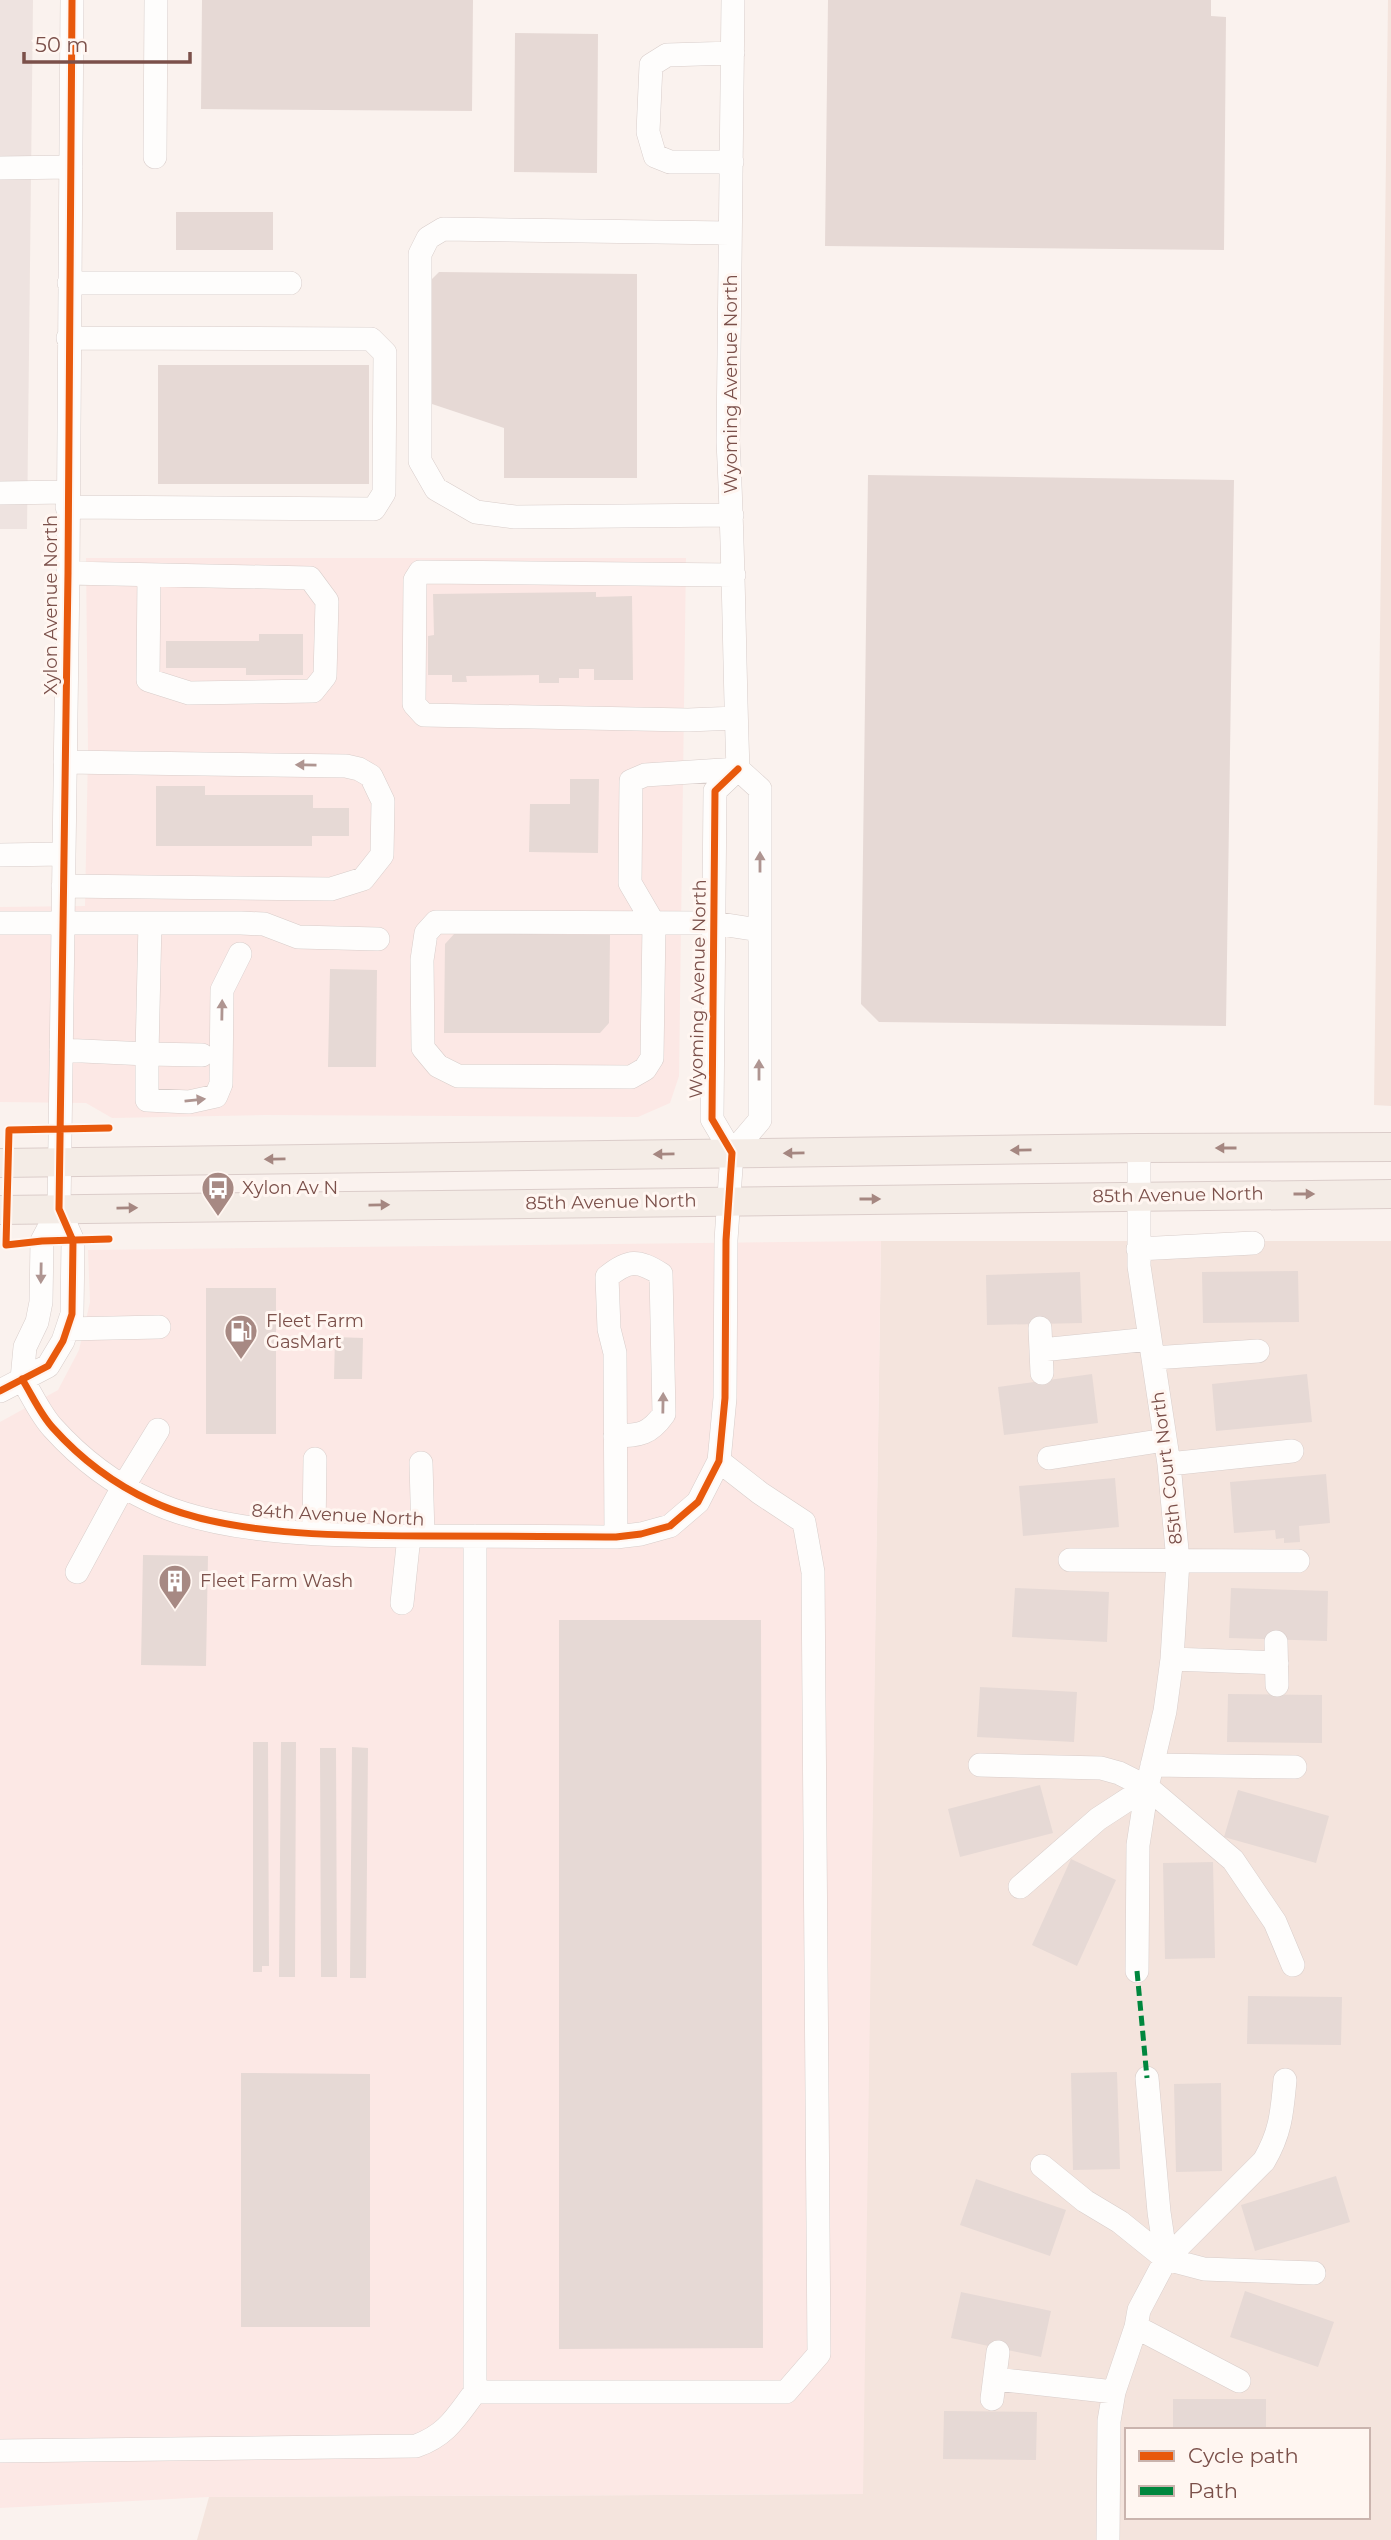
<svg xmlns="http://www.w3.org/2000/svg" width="1391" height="2540" viewBox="0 0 1391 2540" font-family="Montserrat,sans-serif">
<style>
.residential{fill:#f4e4dd;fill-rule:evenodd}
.commercial{fill:#fce8e5}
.industrial{fill:#eee3e0}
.building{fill:#e6d9d5}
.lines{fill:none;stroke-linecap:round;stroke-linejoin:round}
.minor-casing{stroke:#d8cdca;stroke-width:24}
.major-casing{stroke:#dbcdca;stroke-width:30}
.minor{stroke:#fefdfc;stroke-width:23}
.major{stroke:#f4ece6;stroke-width:28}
.quiet{stroke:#00873e;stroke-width:5;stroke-dasharray:10 5;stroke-linecap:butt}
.cycleway-casing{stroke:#fff6f1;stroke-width:11}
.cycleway{stroke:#e8590c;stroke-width:7}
.oneway{fill:#af9591}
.oneway2{fill:#a58781}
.labels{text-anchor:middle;stroke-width:6;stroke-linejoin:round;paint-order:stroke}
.street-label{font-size:18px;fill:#7b504a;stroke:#fff6f1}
.poi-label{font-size:18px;fill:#7b504a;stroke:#fff6f1;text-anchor:start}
</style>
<rect width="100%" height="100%" fill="#faf2ee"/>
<!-- residential -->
<path class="residential" d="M 1388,0 L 1391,0 L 1391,1106 L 1374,1105 Z
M 881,1241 L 1391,1241 L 1391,2540 L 197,2540 L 209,2497 L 862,2494 ZM 1127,2430 L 1368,2430 L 1368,2517 L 1127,2517 Z"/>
<!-- commercial -->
<path class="commercial" d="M 86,558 L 686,558 L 679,1076 L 670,1103 L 638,1117 L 264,1115 L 112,1118 L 86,1103 L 0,1102 L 0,907 L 85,906 L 88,752 Z
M 881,1241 L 863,2494 L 209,2497 L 0,2508 L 0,1422 L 58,1390 L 79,1350 L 90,1302 L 88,1250 Z"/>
<!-- industrial -->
<path class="industrial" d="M 0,0 L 33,0 L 27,529 L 0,529 Z"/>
<!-- building -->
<path class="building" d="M 202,0 L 473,0 L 472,111 L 201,109 Z
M 828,0 L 1211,0 L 1211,16 L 1226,17 L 1224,250 L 825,246 Z
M 515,33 L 598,34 L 597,173 L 514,172 Z
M 176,212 L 273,212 L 273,250 L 176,250 Z
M 439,272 L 637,274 L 637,478 L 504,478 L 504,428 L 432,404 L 431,280 Z
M 158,365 L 369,365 L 369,484 L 158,484 Z
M 868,475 L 1234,480 L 1226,1026 L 879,1022 L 861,1004 Z
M 596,592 L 596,597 L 632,596 L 633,680 L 594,680 L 594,669 L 579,669 L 579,678 L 559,678 L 559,683 L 539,683 L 539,675 L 466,676 L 467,682 L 452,682 L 452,675 L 428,675 L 428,636 L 434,635 L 433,594 Z
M 259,634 L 303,634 L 303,675 L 246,675 L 246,668 L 166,668 L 166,641 L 259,641 Z
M 570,779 L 599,779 L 598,853 L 529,852 L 530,804 L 570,804 Z
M 156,786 L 205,786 L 205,795 L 313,795 L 313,808 L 349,808 L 349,836 L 312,836 L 312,846 L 156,846 Z
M 455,933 L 610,935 L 609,1023 L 600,1033 L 444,1033 L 445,944 Z
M 330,969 L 377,970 L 376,1067 L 328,1067 Z
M 1298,1271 L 1299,1322 L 1203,1323 L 1202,1272 Z
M 1080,1272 L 1082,1323 L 987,1325 L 986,1275 Z
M 206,1288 L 276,1288 L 276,1434 L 206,1434 Z
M 335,1337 L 363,1338 L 362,1379 L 334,1379 Z
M 1092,1374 L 1098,1423 L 1004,1435 L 998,1387 Z
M 1307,1374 L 1312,1422 L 1216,1431 L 1212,1384 Z
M 1326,1474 L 1330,1523 L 1299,1526 L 1300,1542 L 1284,1543 L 1284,1538 L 1276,1539 L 1275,1530 L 1234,1533 L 1230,1482 Z
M 1115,1478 L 1119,1527 L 1023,1536 L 1019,1486 Z
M 143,1555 L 208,1556 L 206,1666 L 141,1665 Z
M 1015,1588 L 1109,1592 L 1107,1642 L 1012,1637 Z
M 1231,1588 L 1328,1591 L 1327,1641 L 1229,1638 Z
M 559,1620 L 761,1620 L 763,2348 L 559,2349 Z
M 980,1687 L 1077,1692 L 1074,1742 L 977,1737 Z
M 1228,1694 L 1322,1695 L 1322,1743 L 1227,1742 Z
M 253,1742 L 268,1742 L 269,1966 L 262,1966 L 262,1972 L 253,1972 Z
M 281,1742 L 296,1742 L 295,1977 L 279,1977 Z
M 352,1747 L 368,1748 L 366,1978 L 350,1978 Z
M 320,1748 L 336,1748 L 337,1977 L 321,1977 Z
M 1040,1785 L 1053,1833 L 960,1857 L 948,1809 Z
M 1238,1790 L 1329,1816 L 1316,1863 L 1224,1837 Z
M 1071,1859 L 1116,1880 L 1077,1966 L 1032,1945 Z
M 1213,1862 L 1215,1958 L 1165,1959 L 1163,1863 Z
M 1248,1996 L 1342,1997 L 1341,2045 L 1247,2044 Z
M 1117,2072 L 1120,2169 L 1073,2170 L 1071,2073 Z
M 241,2073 L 370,2074 L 370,2327 L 241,2327 Z
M 1221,2083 L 1222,2171 L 1176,2172 L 1174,2084 Z
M 1336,2176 L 1350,2222 L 1255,2251 L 1241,2205 Z
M 976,2179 L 1066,2210 L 1050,2256 L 960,2225 Z
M 1245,2291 L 1334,2322 L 1318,2367 L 1230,2337 Z
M 961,2292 L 1051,2311 L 1041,2357 L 951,2338 Z
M 1173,2399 L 1266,2399 L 1266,2430 L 1173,2430 Z
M 944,2411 L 1037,2412 L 1036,2460 L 943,2459 Z"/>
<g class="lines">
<defs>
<path id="minor" d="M 155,157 L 156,0
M 732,162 L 670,162 L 655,156 L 648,132 L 651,65 L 667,55 L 733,53
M 0,168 L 71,167
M 730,233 L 443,229 L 428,238 L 420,254 L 420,461 L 436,489 L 476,512 L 515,517 L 732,515
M 69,283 L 290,283
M 0,493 L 67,492
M 67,507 L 374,509 L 384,493 L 385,353 L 371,339 L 68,338
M 68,573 L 310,578 L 327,601 L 325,676 L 313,691 L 189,693 L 148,680 L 149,575
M 734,575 L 420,572 L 415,580 L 414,704 L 424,715 L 688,720 L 736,718
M 738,769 L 645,775 L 631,781 L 630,883 L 654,924 L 652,1058 L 645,1069 L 631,1077 L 458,1076 L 438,1066 L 423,1048 L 422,960 L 426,933 L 436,922 L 714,923 L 759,930
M 0,855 L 64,854
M 63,886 L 331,889 L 363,879 L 382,855 L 383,801 L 371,776 L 359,769 L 346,766 L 65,762
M 0,923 L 241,923 L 264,924 L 298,937 L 378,939
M 61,1050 L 147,1054 L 150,923
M 202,1055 L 147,1054 L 147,1100 L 189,1102 L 216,1096 L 221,1084 L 222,990 L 240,954
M 732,1153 L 760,1120 L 760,789 L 738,769 C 734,660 734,551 728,442 L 733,0
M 1138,1249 L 1253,1243
M 1040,1328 L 1042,1373
M 67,1329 L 159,1327
M 1041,1350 L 1150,1339
M 1153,1358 L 1258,1351
M 22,1379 C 32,1395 40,1414 53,1428 C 80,1458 114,1484 151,1501 C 224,1536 343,1536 424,1536 C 488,1536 552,1536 616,1537 L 641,1534 L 670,1526 L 698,1502 L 719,1461 L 725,1398 L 726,1240 L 732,1153 L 712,1119 L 715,791 L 738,769
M 22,1379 L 25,1347 L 37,1322 L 41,1302 L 42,1241 L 59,1209
M 0,1391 L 48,1366 L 63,1341 L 72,1314 L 73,1241 L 59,1209 L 68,573 L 72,0
M 615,1436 C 640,1435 649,1435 664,1414 L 661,1274 C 638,1260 629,1259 607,1277 L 609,1329 L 615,1353 L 616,1537
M 1049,1458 L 1165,1440
M 421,1463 L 423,1536
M 1169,1464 L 1292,1451
M 314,1533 L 315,1459
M 475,1536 L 475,2392 L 786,2392 L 819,2354 L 813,1572 L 804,1522 L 760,1493 L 719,1461
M 1070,1560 L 1298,1561
M 77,1572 L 123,1487 L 158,1430
M 402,1603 L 409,1536
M 1276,1642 L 1277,1685
M 1172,1659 L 1277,1663
M 980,1765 L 1101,1768 L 1119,1773 L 1147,1787 L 1233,1860 L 1275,1922 L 1293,1965
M 1152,1765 L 1295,1767
M 1020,1887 L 1098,1819 L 1147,1787
M 1137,1971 L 1138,1845 L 1147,1787 L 1165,1711 L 1172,1659 L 1178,1561 L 1169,1464 L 1139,1266 L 1139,1148
M 1147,2078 L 1159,2212 L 1166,2259
M 1042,2166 L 1085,2201 L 1120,2222 L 1166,2259 L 1204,2269 L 1314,2273
M 1136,2327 L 1239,2381
M 995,2379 L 1114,2392
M 992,2399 L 998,2352
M 0,2451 L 416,2446 C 447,2435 456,2417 475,2392
M 1108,2540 L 1109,2421 L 1114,2392 L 1136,2327 L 1139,2310 L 1166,2259 L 1264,2161 C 1281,2132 1282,2112 1285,2080"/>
<path id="major" d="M 0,1163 L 1139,1148 L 1391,1147
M 0,1210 L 1391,1194"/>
</defs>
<!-- minor casing -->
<use href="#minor" class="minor-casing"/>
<!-- major casing -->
<use href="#major" class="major-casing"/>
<!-- minor -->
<use href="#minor" class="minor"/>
<!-- major -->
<use href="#major" class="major"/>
<!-- quiet -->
<path class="quiet" d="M 1137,1971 L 1147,2078"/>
<defs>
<path id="cycleway" d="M 109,1128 L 9,1130 L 6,1245 L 42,1241 L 109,1239
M 22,1379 C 32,1395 40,1414 53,1428 C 80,1458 114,1484 151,1501 C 224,1536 343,1536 424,1536 C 488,1536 552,1536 616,1537 L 641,1534 L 670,1526 L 698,1502 L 719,1461 L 725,1398 L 726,1240 L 732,1153 L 712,1119 L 715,791 L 738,769
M 0,1391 L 48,1366 L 63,1341 L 72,1314 L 73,1241 L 59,1209 L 68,573 L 72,0"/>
</defs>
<!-- cycleway casing -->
<use href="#cycleway" class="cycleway-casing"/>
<!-- cycleway -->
<use href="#cycleway" class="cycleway"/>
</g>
<!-- one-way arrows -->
<defs><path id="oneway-solid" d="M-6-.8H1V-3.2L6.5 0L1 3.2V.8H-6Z" transform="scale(1.75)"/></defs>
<g class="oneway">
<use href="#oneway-solid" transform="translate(306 765) rotate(-179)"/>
<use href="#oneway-solid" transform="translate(760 862) rotate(-90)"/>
<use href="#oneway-solid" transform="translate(222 1010) rotate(-89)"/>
<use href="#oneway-solid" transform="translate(759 1070) rotate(-90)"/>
<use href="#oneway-solid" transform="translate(195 1100) rotate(-6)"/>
<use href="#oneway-solid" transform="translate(41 1273) rotate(91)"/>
<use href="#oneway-solid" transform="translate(663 1403) rotate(-89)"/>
</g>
<g class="oneway2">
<use href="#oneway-solid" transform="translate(1226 1148) rotate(180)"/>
<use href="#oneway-solid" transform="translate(1021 1150) rotate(179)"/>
<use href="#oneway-solid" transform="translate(794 1153) rotate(179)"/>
<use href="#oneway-solid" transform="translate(664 1154) rotate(179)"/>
<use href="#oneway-solid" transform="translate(275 1159) rotate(179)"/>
<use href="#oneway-solid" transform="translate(1304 1194)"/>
<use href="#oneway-solid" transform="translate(870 1199)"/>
<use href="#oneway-solid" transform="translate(379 1205) rotate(-1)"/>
<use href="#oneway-solid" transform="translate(127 1208) rotate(-1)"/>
</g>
<!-- icons -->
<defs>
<symbol id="bus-pin" viewBox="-11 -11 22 30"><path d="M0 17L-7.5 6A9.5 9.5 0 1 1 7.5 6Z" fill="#a78983" stroke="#fff6f1"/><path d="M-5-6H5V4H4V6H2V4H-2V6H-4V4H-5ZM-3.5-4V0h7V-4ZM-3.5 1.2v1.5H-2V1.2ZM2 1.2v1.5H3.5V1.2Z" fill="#fff"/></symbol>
<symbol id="fuel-pin" viewBox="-11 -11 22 30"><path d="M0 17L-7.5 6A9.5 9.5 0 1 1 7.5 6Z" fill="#a78983" stroke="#fff6f1"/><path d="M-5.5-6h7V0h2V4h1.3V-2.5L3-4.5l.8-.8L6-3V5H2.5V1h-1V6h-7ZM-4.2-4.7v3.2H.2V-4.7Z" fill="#fff"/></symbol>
<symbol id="building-pin" viewBox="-11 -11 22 30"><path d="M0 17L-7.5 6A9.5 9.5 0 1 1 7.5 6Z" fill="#a78983" stroke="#fff6f1"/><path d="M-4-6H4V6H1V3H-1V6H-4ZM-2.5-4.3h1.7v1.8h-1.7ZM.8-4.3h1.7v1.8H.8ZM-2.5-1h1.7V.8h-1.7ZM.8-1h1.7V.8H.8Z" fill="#fff"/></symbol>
</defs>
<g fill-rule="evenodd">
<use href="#bus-pin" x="199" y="1169" width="38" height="52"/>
<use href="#fuel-pin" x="222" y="1312" width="38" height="52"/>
<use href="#building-pin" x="156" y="1562" width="38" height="52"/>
</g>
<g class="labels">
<!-- street labels -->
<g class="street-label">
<text transform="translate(731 384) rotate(-90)" y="6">Wyoming Avenue North</text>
<text transform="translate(51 605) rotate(-90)" y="6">Xylon Avenue North</text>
<text transform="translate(698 989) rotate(-89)" y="6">Wyoming Avenue North</text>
<text transform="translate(1178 1195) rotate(-1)" y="6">85th Avenue North</text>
<text transform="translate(611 1202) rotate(-1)" y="6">85th Avenue North</text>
<text transform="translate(1167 1468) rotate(-97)" y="6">85th Court North</text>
<text transform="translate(338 1515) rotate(3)" y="6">84th Avenue North</text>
</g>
<!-- poi labels -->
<g class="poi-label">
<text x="242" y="1194">Xylon Av N</text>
<text x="266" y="1327">Fleet Farm<tspan x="266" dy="21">GasMart</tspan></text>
<text x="200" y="1587">Fleet Farm Wash</text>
</g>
</g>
<!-- legend -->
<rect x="1125" y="2428" width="245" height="91" fill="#fff6f1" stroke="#cab4ae" stroke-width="2"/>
<rect x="1139" y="2451" width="35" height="10" fill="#e8590c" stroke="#cab4ae" stroke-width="2"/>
<text x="1188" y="2463" font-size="21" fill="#7b504a">Cycle path</text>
<rect x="1139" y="2486" width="35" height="10" fill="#00873e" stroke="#cab4ae" stroke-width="2"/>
<text x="1188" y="2498" font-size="21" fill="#7b504a">Path</text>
<!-- scale -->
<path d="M24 52v10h166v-10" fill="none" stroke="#7b504a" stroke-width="3.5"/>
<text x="35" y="52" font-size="21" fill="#7b504a" stroke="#fff6f1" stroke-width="5" paint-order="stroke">50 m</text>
</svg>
